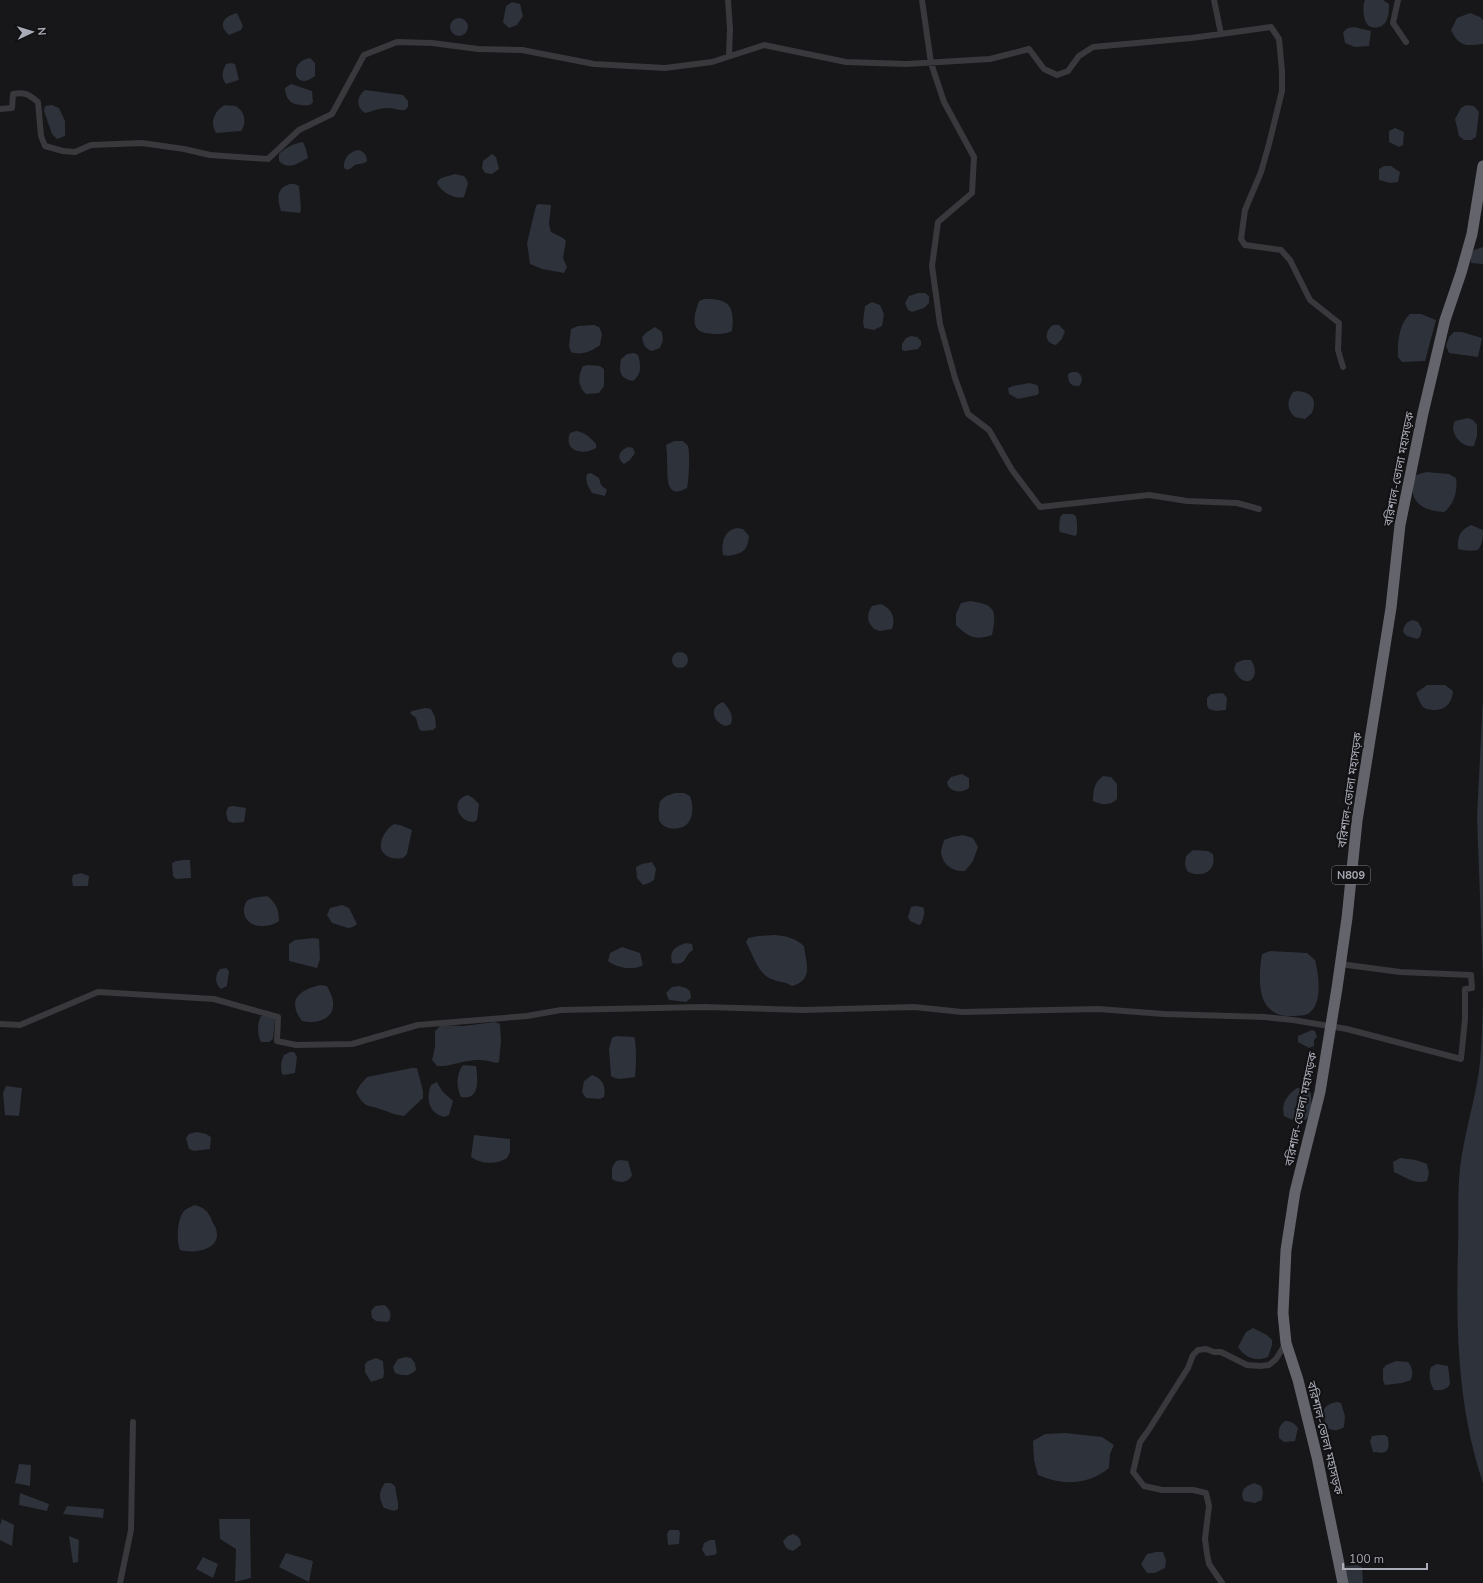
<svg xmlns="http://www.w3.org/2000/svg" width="1483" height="1583" viewBox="0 0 1483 1583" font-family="'Nunito Sans','Noto Sans Bengali',sans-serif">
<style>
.water{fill:#2d323b}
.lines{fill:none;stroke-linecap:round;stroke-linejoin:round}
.street{stroke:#38383d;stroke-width:6}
.highway{stroke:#64646d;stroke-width:11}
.labels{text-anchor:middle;stroke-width:4;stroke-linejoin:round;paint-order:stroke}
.shield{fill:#121113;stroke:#7c7d86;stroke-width:1}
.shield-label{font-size:11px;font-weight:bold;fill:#a9abb7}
.street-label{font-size:12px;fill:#a9abb7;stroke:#121113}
</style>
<rect width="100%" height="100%" fill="#171618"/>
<!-- water -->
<path class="water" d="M 1365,0 L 1383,0 L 1389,4 C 1389,9 1389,15 1387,19 C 1385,26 1376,30 1369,26 C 1363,22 1362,6 1365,0 Z
M 512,2 L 520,4 L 523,16 L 517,25 L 509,28 L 503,22 L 506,6 Z
M 237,13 L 243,26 L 241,30 L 229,35 C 217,25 224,16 237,13 Z
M 1470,13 L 1480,17 L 1483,20 L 1483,44 C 1466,46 1459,47 1451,30 L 1457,18 Z
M450 27a9 9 0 1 1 18 0a9 9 0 1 1-18 0Z
M 1354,27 L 1371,31 L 1369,46 L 1355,47 L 1345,43 L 1343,32 L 1348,28 Z
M 310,58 L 315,63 L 315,76 C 294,93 287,61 310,58 Z
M 231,63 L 235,64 L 239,80 L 226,84 C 221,77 222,72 226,64 Z
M 291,84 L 312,91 L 313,102 L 310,105 C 296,106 286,104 285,88 Z
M 365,90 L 403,95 L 408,101 L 408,107 L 405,110 C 399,111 394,108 388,108 C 380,108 373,111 365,113 C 356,107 356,97 365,90 Z
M 52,105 L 59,108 L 65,121 L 65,136 L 57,139 L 52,134 L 44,111 L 45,106 Z
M 225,105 C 228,106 232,105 235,106 C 245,110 247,123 241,131 L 216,133 C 209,122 215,110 225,105 Z
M 1466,105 L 1474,106 L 1479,112 L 1476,137 L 1471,140 L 1464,140 L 1459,136 L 1455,119 L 1461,108 Z
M 1395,128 L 1404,132 L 1403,145 L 1399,147 L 1389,142 L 1389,131 Z
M 303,142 L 306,149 L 308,158 C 298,163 289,171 279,161 L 279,154 C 286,147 293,144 303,142 Z
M 359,150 C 364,152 367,155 367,161 C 363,165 360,163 355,165 C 352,167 351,169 347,170 L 344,168 C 343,159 349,151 359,150 Z
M 492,154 L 496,157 L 499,169 L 492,174 L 485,173 L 482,168 L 483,161 Z
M 1384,166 L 1391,166 L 1400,172 L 1398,182 L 1390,183 L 1379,180 L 1379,169 Z
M 455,174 L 464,176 L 467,180 L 468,184 L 464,197 C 455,200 439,191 437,182 L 441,178 Z
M 290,184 L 295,184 L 299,186 L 301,209 L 300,213 L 281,211 C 277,199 276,188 290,184 Z
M 538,204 L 551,205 L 549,224 L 551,232 L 563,238 L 566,241 L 563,258 L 567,267 L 564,273 L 542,269 L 530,264 L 527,243 L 536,206 Z
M 1483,247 L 1483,264 L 1471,263 L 1470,255 L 1474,250 Z
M 918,293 L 925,293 L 929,296 L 929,303 L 924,308 L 912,312 L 908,310 L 905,303 L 909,296 Z
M 704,299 C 730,298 735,307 732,331 C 726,334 720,334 714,334 C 689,334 693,318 699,301 Z
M 872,302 L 880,305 L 884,314 L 882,326 L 874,330 L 864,328 L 863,322 L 865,306 Z
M 1410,314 L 1421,314 L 1436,320 L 1425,361 L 1402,362 L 1398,357 C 1397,344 1399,323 1410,314 Z
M 594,325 L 599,327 L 602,334 L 600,345 C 592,351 581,356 571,352 L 569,346 L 571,329 L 578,326 Z
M 1053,325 L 1059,325 L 1065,331 L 1062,339 L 1056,345 C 1044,343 1044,331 1053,325 Z
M 655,327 L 662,332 L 663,340 L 660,348 L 652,351 C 645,349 643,344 642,337 L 647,332 Z
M 1454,332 L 1462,332 L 1482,338 L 1478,357 L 1449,353 L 1446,346 L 1449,337 Z
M 911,336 L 917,337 L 921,341 L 921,345 L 918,349 L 905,351 L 902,350 L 902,344 L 906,338 Z
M 634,353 L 638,355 C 641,365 642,374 633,381 C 619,378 619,372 621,359 L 627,354 Z
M 588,365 L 600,366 L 604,369 L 604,386 L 599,393 L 586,394 C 577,386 578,375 583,366 Z
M 1072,372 L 1077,372 C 1083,375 1083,382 1079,386 C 1070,387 1068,381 1068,374 Z
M 1029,383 L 1034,384 L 1038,386 L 1039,393 L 1037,395 L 1018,399 L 1009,394 L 1008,388 L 1013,386 Z
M 1298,391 C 1313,393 1317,400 1312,413 L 1305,419 L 1295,417 C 1286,409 1287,401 1293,392 Z
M 1468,418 L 1473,420 L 1477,425 L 1477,436 L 1474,446 C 1462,449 1448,432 1455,421 Z
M 576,431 C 584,432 590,437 596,444 L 596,448 C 583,456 563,451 570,433 Z
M 674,441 L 683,441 C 684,443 687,444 688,446 C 690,450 689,483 687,488 C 664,501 668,474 667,461 C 667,455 667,450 666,445 Z
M 629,447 L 633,448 L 635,453 L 630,460 L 624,464 C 615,458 620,449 629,447 Z
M 1426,472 L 1449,474 L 1456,478 C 1458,490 1454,505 1444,512 C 1421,511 1405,499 1416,475 Z
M 591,473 L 599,478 L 601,485 L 607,490 L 605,496 L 592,493 C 588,486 585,482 587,474 Z
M 1063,514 L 1073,514 L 1076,516 L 1077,523 L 1077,534 L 1075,536 L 1060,532 L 1059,529 L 1060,517 Z
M 1471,525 L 1483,530 C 1483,538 1483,543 1478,550 C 1471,551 1465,551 1458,549 C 1457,537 1460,530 1471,525 Z
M 737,528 L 743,529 L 749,536 C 748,547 745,553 733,555 C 729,556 727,556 723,555 C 721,543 724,530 737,528 Z
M 970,601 C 996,605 997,610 992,635 C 976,641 968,637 956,625 L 956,614 L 961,603 Z
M 881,604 C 892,609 896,618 892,629 L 880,631 L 874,629 C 867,622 866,615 872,606 Z
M 1413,620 L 1418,622 L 1422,629 L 1420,637 L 1417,639 L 1407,636 L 1403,632 C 1404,625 1406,622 1413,620 Z
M672 660a8 8 0 1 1 16 0a8 8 0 1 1-16 0Z
M 1243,660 L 1251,660 C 1263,678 1245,692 1234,670 L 1236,663 Z
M 1427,685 L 1445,685 L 1453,691 C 1452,702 1447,709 1436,710 C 1431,710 1427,710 1423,707 C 1420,704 1418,697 1416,693 Z
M 1223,693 L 1227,698 L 1226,710 L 1216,711 L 1209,709 L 1207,705 L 1207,698 L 1211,694 Z
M 1483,697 L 1483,978 L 1477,817 Z
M 723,702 C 729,708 734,715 731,724 L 726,726 C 713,723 708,707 723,702 Z
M 425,708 L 431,709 L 435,717 L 436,727 L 433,730 L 422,731 L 419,729 L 416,718 L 410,713 L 412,711 Z
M 962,774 L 969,778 L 969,788 C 961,794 948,792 947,782 L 951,777 Z
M 1103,776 L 1111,777 L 1117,784 L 1117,799 C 1111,806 1101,805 1093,801 C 1093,790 1094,783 1103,776 Z
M 675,793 L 684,793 L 690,796 C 693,804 694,816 688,823 C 682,831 663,831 659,820 C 658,814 659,807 660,801 L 666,796 Z
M 468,795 L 473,798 L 479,804 L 477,820 L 474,822 C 457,822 450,799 468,795 Z
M 233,806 L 246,808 L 244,822 L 233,823 L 228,821 L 226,813 L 228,807 Z
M 394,824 L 400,825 L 412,830 L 407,854 L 403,858 C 398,859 392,859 387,856 C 374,848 384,830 394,824 Z
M 963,835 L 973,838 L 978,847 L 973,861 L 965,871 C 954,872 943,866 941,853 C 941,849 943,844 944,840 L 952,837 Z
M 1193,850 L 1208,851 L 1213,854 C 1217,872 1201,879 1187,871 L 1185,864 L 1186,856 Z
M 184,860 L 190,860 L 191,878 L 176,879 L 173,876 L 172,863 L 176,861 Z
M 652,862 L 656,869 L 654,880 L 649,883 L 643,885 L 637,878 L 636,867 L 642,864 Z
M 81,873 L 89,876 L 88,886 L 73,886 L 72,880 L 73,875 Z
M 267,896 C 276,902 279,910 279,921 C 267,930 242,928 244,908 C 245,905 245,902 248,900 C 253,897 262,897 267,896 Z
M 342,905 L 349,908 L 357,924 L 353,927 L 348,928 L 332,923 L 327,915 L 330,908 Z
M 915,906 L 923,907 C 926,912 923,919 921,924 L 919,925 L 910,921 L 908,917 L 911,907 Z
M 775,935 C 787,936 795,938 804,946 C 806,963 814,980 792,986 C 784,981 782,983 774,980 C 758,976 753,954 746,942 L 748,938 L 758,936 Z
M 314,938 L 319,939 L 320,959 L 317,968 L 289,961 L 289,944 L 295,940 Z
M 686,943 L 692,944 L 693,950 C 683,956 688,966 672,963 C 669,950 675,947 686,943 Z
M 622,947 L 640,953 L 643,965 C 634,971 616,968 608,961 L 610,953 Z
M 1270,951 L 1307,953 L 1315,960 C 1319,976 1323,1004 1308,1014 C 1302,1016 1296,1016 1289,1016 C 1256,1015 1258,979 1262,954 Z
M 226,968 L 229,971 L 227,986 L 221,989 C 214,983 215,975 220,969 Z
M 321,985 L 327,986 C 330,992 334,999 333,1007 C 331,1021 313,1024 302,1021 C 286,1000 300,989 321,985 Z
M 679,986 L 686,988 L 690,991 L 691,998 L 686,1002 L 669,1000 L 666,993 L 672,987 Z
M 1483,1001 L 1483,1483 C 1457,1405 1456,1328 1458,1247 C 1459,1221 1457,1194 1460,1168 C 1464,1135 1474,1104 1479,1071 C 1482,1048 1482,1024 1483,1001 Z
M 261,1016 L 269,1016 L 275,1019 L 273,1039 L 269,1042 L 261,1042 C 257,1034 257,1024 261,1016 Z
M 495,1022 L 500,1024 L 501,1041 L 499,1062 L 496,1063 C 479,1057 467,1061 450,1065 C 447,1066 441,1066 437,1066 L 432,1060 L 435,1047 L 435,1031 L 441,1025 L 463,1026 Z
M 1312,1030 L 1315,1031 L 1317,1037 L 1314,1040 L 1314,1046 L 1309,1048 L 1298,1042 L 1298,1036 Z
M 616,1036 L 634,1037 C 637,1044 636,1069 635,1077 C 627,1078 618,1081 611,1076 L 609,1049 L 612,1038 Z
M 290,1052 L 294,1052 L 297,1057 L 295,1073 L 284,1075 L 282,1074 C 280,1067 281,1061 284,1055 Z
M 463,1065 L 476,1066 C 478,1079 480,1101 461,1097 C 456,1086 456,1074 463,1065 Z
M 412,1068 L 417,1068 L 423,1091 L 423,1098 L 404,1116 C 396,1115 391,1113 383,1110 C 367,1104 365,1109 356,1092 L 360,1085 L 367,1077 Z
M 592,1075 C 603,1079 606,1086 604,1097 L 600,1099 L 586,1098 L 582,1092 L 584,1081 Z
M 437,1082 L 442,1091 L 453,1101 L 449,1115 L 444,1117 C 428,1113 426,1098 431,1085 Z
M 6,1086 L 22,1088 L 19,1116 L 5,1115 L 3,1093 Z
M 1297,1088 L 1309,1089 C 1313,1095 1312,1115 1306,1119 C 1299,1123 1290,1119 1284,1116 C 1281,1103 1287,1095 1297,1088 Z
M 197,1132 L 206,1134 L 211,1137 L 210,1149 L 194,1151 L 189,1149 L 186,1138 L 189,1134 Z
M 474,1135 L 510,1139 L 510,1152 L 507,1158 C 498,1165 480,1164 471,1157 Z
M 1400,1158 L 1416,1160 L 1427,1164 L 1429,1173 L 1427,1181 C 1415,1185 1405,1177 1394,1172 L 1393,1162 Z
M 621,1160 L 628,1161 L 632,1175 C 629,1183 619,1184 612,1179 L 612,1168 L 616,1161 Z
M 194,1205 C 204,1207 209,1212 212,1221 C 213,1224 216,1227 216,1229 C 223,1250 193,1254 180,1250 C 176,1241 177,1217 185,1210 C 187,1208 192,1207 194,1205 Z
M 384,1305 C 390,1308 393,1316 388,1322 L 376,1321 L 372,1318 L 371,1311 L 375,1306 Z
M 1253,1328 L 1267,1335 L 1272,1340 L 1272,1345 L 1268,1357 C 1256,1362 1245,1358 1238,1347 L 1246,1332 Z
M 406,1357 L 411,1358 L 415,1363 L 416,1370 C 409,1377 404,1376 395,1373 L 393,1367 L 398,1359 Z
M 376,1358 L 383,1361 L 384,1373 L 383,1378 L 371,1382 L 365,1372 L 365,1364 L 368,1361 Z
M 1396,1361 L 1408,1362 C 1413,1367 1413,1375 1411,1380 L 1402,1383 L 1385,1385 L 1383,1380 L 1383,1369 L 1386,1365 Z
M 1437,1364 L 1448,1366 L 1450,1383 L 1449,1386 C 1445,1390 1441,1391 1434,1390 C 1430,1383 1428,1375 1431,1367 Z
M 1337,1402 L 1341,1403 L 1345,1416 L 1344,1427 C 1338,1431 1334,1431 1327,1428 C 1322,1414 1320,1405 1337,1402 Z
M 1285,1421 C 1291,1421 1294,1423 1298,1428 L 1295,1441 L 1284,1442 L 1279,1438 C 1278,1430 1279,1426 1285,1421 Z
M 1065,1433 L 1102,1437 L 1114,1445 L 1110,1454 L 1109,1468 C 1089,1485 1062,1486 1038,1475 L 1034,1460 L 1033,1441 L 1045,1434 Z
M 1380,1435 L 1385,1435 L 1388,1437 C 1390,1452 1387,1454 1373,1452 L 1370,1441 L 1372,1436 Z
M 19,1464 L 31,1465 L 30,1486 L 15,1483 Z
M 385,1483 L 391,1483 L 395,1486 L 398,1503 L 398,1509 L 394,1511 L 384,1508 C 379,1499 378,1492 385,1483 Z
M 1254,1483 L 1261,1486 L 1263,1491 L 1262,1500 L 1255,1503 L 1244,1501 C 1239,1491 1245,1486 1254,1483 Z
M 20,1493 L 49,1504 L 47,1511 L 19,1505 Z
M 67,1506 L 104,1509 L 103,1518 L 63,1514 Z
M 2,1519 L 14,1525 L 12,1546 L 0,1540 L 0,1525 Z
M 219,1519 L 250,1519 L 251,1578 L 235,1582 L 236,1549 L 220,1539 Z
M 669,1530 L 678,1530 L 680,1532 L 679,1544 L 668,1545 L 667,1534 Z
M 793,1534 C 799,1536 801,1539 801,1545 L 793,1551 C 786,1549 785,1547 783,1541 L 788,1536 Z
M 69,1536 L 79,1540 L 78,1562 L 73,1563 Z
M 710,1540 L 715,1540 L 717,1553 L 714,1555 L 706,1556 L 702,1550 L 704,1543 Z
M 1156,1552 L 1163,1552 L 1166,1560 L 1165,1568 L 1155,1573 L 1147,1573 L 1141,1564 L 1147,1554 Z
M 286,1553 L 313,1561 L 309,1582 L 279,1567 Z
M 203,1557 L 218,1564 L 213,1578 L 196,1569 Z
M 1357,1565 L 1362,1567 L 1363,1583 L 1345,1583 L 1346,1566 Z"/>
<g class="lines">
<!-- street -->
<path class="street" d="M 728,0 L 730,29 L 729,56
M 922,0 L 931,63 L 944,102 L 974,157 L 972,193 L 938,222 L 932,266 L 940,324 L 955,378 L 968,414 L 989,430 L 1012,470 L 1040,507 L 1149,495 L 1187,501 L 1237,503 L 1259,509
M 1214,0 L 1221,34 L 1271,27 L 1279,39 L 1282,71 L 1282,91 L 1269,144 L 1261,172 L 1245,210 L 1241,239 L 1245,245 L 1281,250 L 1290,260 L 1310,300 L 1339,323 L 1338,350 L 1343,367
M 1398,0 L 1393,23 L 1406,42
M 0,109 L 12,108 L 13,94 C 26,92 28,94 38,102 L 41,136 L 45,146 L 63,151 L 75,152 L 91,145 L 142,143 L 184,149 L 210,155 L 268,159 L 299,130 L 332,114 L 364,55 L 397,42 L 432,43 L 478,49 L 522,50 L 594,64 L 665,68 L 712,62 L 764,45 L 846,62 L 906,64 L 990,59 L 1029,49 L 1044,69 L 1057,75 L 1068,71 L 1079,56 L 1093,47 L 1191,38 L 1221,34
M 0,1024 L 20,1025 L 98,992 L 214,999 L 278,1017 L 277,1041 L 296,1045 L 352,1044 L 418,1025 L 527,1016 L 561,1010 L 704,1007 L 803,1010 L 914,1007 L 962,1012 L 1098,1009 L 1164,1014 L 1264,1017 L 1293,1020 L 1347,1029 L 1461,1059 L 1465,1019 L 1465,989 L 1472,988 L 1471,975 L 1400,972 L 1340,964
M 120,1583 L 131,1530 L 133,1422
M 1222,1583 L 1209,1564 L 1207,1554 L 1205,1539 L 1209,1506 L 1206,1493 L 1193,1490 L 1162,1490 L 1144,1486 L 1133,1472 L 1140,1442 L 1148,1431 L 1188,1368 L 1193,1355 L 1198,1350 L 1206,1349 L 1214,1352 L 1221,1352 L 1247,1365 L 1260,1366 L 1269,1365 L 1276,1359 L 1286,1343"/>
<!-- highway -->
<path class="highway" d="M 1343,1583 L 1317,1457 L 1298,1380 L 1286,1343 L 1283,1313 L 1286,1250 L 1295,1192 L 1320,1092 L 1337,988 L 1347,918 L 1357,821 L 1391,608 L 1400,525 L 1423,413 L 1445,320 L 1461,273 L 1472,234 L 1483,166"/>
</g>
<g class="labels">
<!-- shield labels -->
<rect class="shield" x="1332" y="866" width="38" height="18" rx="3"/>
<g class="shield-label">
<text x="1351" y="879">N809</text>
</g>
<!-- street labels -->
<g class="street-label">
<text transform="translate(1399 469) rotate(-79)" y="4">বরিশাল-ভোলা মহাসড়ক</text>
<text transform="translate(1350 790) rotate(-82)" y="4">বরিশাল-ভোলা মহাসড়ক</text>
<text transform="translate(1301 1109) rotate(-78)" y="4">বরিশাল-ভোলা মহাসড়ক</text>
<text transform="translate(1325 1438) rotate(76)" y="4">বরিশাল-ভোলা মহাসড়ক</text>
</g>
</g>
<!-- north arrow -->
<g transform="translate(32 32) rotate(86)" stroke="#121113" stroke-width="3" paint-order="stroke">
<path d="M0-3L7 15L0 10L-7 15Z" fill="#a9abb7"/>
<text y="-6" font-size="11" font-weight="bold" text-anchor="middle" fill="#a9abb7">N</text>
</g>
<!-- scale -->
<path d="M1343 1563v6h84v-6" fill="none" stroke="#a9abb7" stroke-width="2"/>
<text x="1349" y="1563" font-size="12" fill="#a9abb7" stroke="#121113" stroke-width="3" paint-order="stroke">100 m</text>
</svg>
